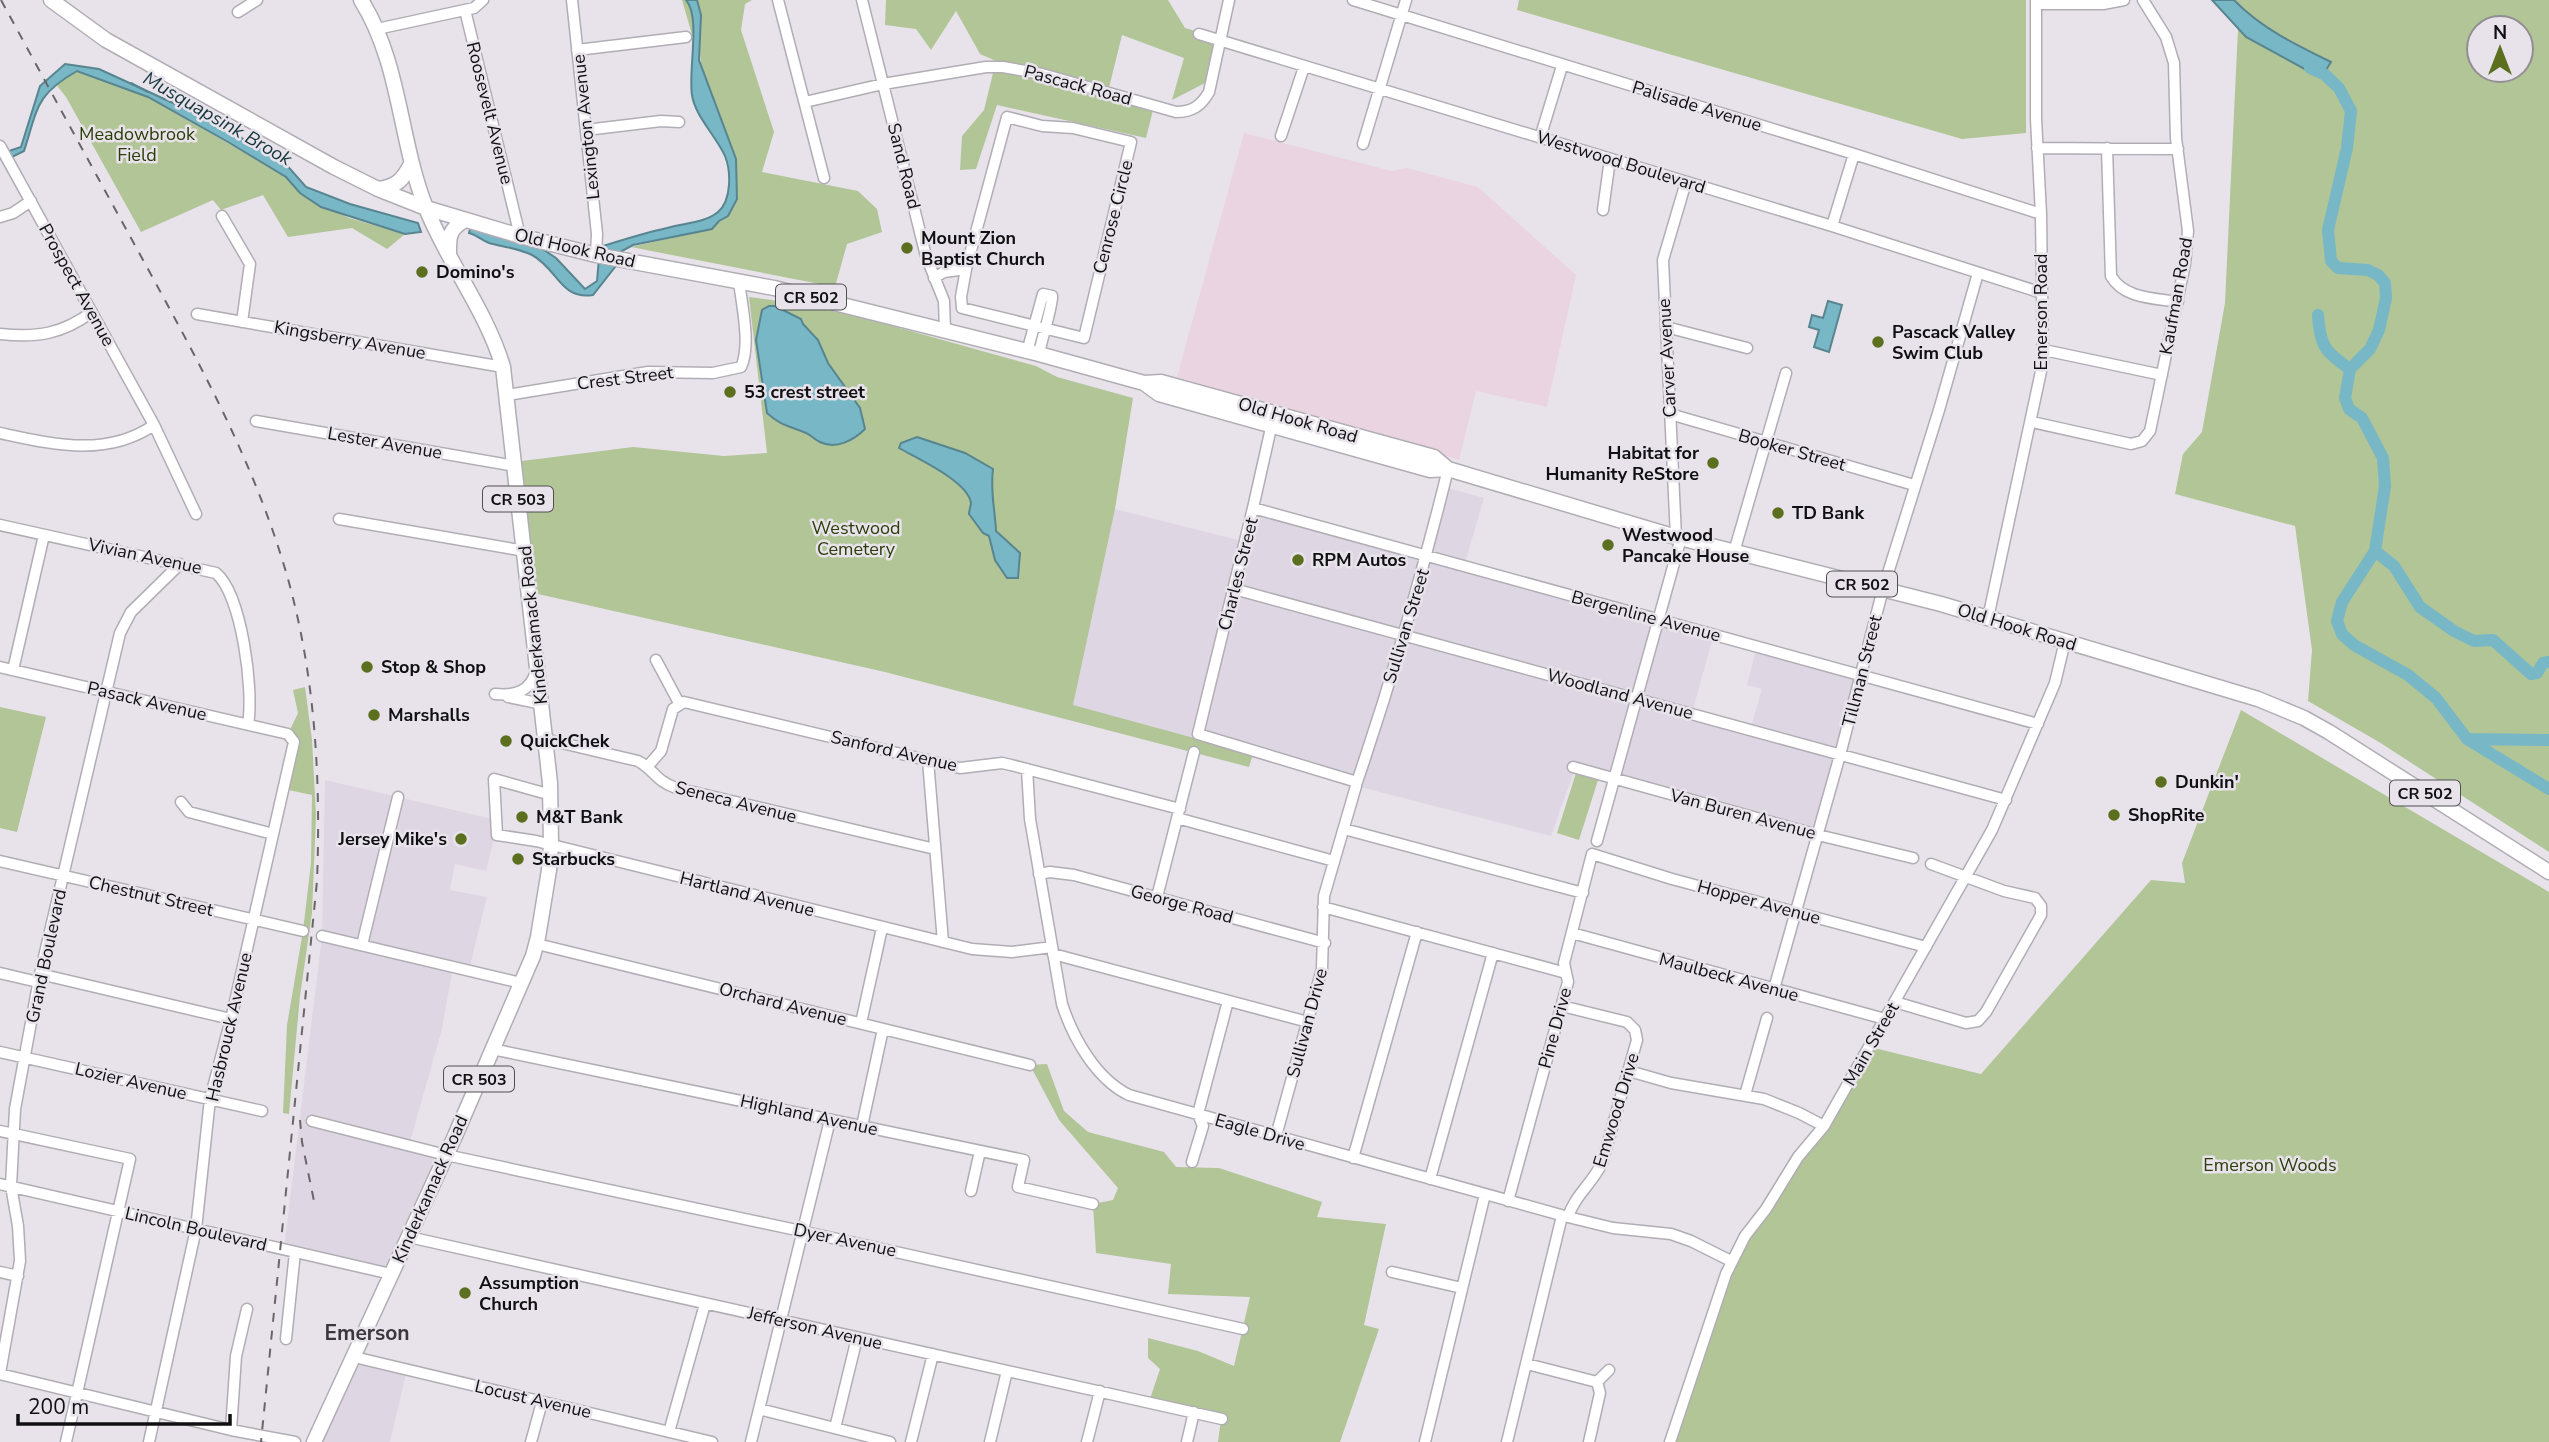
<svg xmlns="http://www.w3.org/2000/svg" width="2549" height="1442" viewBox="0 0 2549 1442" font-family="'Nunito Sans',sans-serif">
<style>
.built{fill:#dfd6e4}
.medical{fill:#ead4e2}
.green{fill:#b1c597;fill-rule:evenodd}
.water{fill:#77b7c6;stroke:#588590;stroke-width:2}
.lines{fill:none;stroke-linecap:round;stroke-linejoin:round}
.stream{stroke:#588590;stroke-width:2}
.river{stroke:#77b7c6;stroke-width:12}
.minor-casing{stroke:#b1adb4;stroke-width:13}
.major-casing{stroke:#b1adb4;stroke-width:17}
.minor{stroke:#fff;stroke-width:10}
.major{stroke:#fff;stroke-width:14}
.rail{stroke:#69666a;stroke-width:2;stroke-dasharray:9 9;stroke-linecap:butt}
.poi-dot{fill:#5b6f1e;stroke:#e8e3eb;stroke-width:2.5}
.labels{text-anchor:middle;stroke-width:5;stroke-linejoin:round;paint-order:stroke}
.shield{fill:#e8e3eb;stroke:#514f52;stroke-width:2}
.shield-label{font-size:16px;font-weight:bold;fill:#100f11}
.street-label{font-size:18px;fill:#100f11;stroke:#e8e3eb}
.park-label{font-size:18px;fill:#2b3d07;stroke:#e8e3eb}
.poi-label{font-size:18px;font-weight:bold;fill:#100f11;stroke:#e8e3eb;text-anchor:start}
.water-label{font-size:19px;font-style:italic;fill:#17373e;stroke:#e8e3eb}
.quarter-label{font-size:21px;font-weight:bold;fill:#3b373d;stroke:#e8e3eb}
</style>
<rect width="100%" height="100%" fill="#e8e3eb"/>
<!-- built -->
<path class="built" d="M 1441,486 L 1484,498 L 1464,566 L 1714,634 L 1692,713 L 1750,730 L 1762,689 L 1747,685 L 1757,646 L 1861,674 L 1818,835 L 1575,769 L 1551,836 L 1356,786 L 1253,754 L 1072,705 L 1115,509 L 1246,542 L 1255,507 L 1426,554 Z
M 325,780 L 497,820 L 497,835 L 494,839 L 486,871 L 455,864 L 450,890 L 487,897 L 469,970 L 453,967 L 442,1029 L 409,1145 L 446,1155 L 391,1274 L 284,1249 L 322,936 Z
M 354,1357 L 407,1370 L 390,1442 L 314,1442 Z"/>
<!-- medical -->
<path class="medical" d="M 1244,133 L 1392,171 L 1407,168 L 1478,187 L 1576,275 L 1547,407 L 1476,391 L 1459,460 L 1177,377 Z"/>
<!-- green -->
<path class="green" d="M 682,0 L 752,0 L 745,4 L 741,30 L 774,132 L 762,172 L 858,191 L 877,209 L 882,232 L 847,244 L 835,287 L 631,247 L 712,229 L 719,221 L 728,216 L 736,159 L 701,66 L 699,39 L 695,45 Z
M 886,0 L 1168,0 L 1185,28 L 1219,38 L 1205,83 L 1172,100 L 1184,58 L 1122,35 L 1107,96 L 1153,110 L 1146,138 L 997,105 L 976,169 L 960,170 L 962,136 L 984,110 L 996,61 L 980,54 L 956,11 L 931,50 L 916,29 L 885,25 Z
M 1519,0 L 2026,0 L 2026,133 L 1962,139 L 1517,10 Z
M 2226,0 L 2549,0 L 2549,852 L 2379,742 L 2308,701 L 2312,650 L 2295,526 L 2175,494 L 2183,454 L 2202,432 L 2225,303 L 2238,29 ZM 2479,28 L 2521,28 L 2521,70 L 2479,70 Z
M 77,71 L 148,97 L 286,177 L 300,193 L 349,218 L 405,234 L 387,249 L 352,228 L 288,237 L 263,195 L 221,210 L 213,200 L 141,232 L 66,97 L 55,83 Z
M 749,297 L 801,304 L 871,320 L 1036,366 L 1057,377 L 1133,398 L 1115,509 L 1073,705 L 1253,754 L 1249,767 L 885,672 L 529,592 L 515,466 L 522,461 L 633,447 L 724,456 L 767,453 Z
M 305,687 L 312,740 L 316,815 L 312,913 L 300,996 L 289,1114 L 283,1113 L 287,1025 L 303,931 L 311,863 L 312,795 L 284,789 L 294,747 L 288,734 L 298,713 L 293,690 Z
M 0,707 L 46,717 L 17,832 L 0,828 Z
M 2241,710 L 2549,892 L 2549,1442 L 1670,1442 L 1738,1248 L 1870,1047 L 1981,1074 L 2151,880 L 2185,883 L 2182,863 Z
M 1576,773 L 1598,780 L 1579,840 L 1557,833 Z
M 1047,1064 L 1064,1111 L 1088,1132 L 1164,1152 L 1176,1167 L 1219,1168 L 1322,1202 L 1317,1217 L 1386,1224 L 1364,1325 L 1379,1329 L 1340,1442 L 1218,1442 L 1221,1419 L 1149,1402 L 1160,1369 L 1148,1358 L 1148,1338 L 1198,1351 L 1234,1366 L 1250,1297 L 1168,1294 L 1171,1264 L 1096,1253 L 1093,1204 L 1113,1200 L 1118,1188 L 1059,1120 L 1030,1065 Z"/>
<!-- water -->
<path class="water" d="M 686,0 L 697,0 L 701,15 L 699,60 L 736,159 L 737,199 L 728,216 L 719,221 L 712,229 L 633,245 L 622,251 L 615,267 L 593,295 C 560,300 558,269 532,255 C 518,248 503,247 489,243 C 481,240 477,235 469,233 L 471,226 L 538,246 L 556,258 L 585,289 L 597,281 L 600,247 C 622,240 644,233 667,228 C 683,223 705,223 718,212 C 732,200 731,171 725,156 C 716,136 695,116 692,95 C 688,70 701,17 686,0 Z
M 2212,0 L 2234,0 C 2261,28 2296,45 2331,62 L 2321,78 L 2246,37 Z
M 65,64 L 99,69 L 208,119 L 284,162 L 306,187 L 350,204 L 418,223 L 421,232 L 405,234 L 321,207 L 300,193 L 286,177 L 228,142 L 148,97 L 77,71 C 35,95 38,108 24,151 L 6,160 L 0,159 L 0,154 L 21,147 L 40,86 Z
M 1828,301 L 1842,305 L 1829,352 L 1814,347 L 1819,330 L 1809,327 L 1812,315 L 1823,318 Z
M 769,306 L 775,306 L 801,319 L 803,324 L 818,340 L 828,363 L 860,408 L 865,429 C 854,440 836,450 820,442 C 815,440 811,435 806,433 C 790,426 781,426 767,413 L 756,340 L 762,310 Z
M 917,437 L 965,453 L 993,469 C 990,491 995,509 996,531 L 1020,553 L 1018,578 L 1007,578 L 995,560 L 989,536 L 983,533 L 969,514 C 969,511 971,505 971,503 C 968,481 916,458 899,448 L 901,443 Z"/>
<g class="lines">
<!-- stream -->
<path class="stream" d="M 131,83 L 148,92"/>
<!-- river -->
<path class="river" d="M 2310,68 L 2324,74 L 2339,88 L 2351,111 L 2347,148 L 2328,230 L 2331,261 L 2338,268 L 2368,270 L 2378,275 L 2385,283 L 2386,298 L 2379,330 L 2370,349 L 2350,369 L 2345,398 L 2349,409 L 2362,418 L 2383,458 L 2385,486 L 2375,551 L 2342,602 L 2337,621 L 2342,634 L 2354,645 L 2408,675 L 2436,698 L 2467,739 L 2549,789
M 2318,315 C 2320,346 2325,352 2350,369
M 2375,551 L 2394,566 L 2420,607 L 2454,631 L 2474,641 L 2493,640 L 2531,674 L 2537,673 L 2543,663 L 2549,662
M 2468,739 L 2549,740"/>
<defs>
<path id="minor" d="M 572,0 L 597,234 L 596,255
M 778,0 L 824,178
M 862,0 L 926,256 L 944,301 L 945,331
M 1353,0 L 1854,154 L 2041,214
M 2036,4 L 2103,4 L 2124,0
M 465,10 L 520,236
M 238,12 L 257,0
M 377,29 L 474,8 L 483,0
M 1199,34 L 1832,226 L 2042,293
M 577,50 L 686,37
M 805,102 L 883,84 L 986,67 L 1003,67 L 1042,74 L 1176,112 C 1192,112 1201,106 1209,92 L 1229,0
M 1007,117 L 1042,126 L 1073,128 L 1131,142 L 1084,338 L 962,308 L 961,297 L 966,269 Z
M 586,130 L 661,121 L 679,122
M 1281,136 L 1304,67
M 1540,138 L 1562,66
M 1363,144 L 1406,0
M 0,146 L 154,425 L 196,514
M 2037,148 L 2178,149
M 2107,148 L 2111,276 C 2124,299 2155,298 2178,302
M 1603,210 L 1610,159
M 222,216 L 250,264 L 242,322
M 0,217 L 13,213 L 31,201
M 1832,226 L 1854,154
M 934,278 L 944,272 L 966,269
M 197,314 L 503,367
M 1666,327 L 1747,348
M 0,334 C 37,338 62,334 92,312
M 2044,350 L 2162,375
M 1027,352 L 1043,294 L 1052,296 C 1053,305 1041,341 1039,354
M 507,395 L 648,372 L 713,373 L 741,367 C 751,346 742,305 739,282
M 1670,414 L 1914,485
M 1273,419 L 1253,508 L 1198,734 L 1357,782 C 1392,679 1422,575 1448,469
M 256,421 L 515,466
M 2032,422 L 2131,444 L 2142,441 L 2150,431 L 2185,264 L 2188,231 L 2176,138 L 2174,63 L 2166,37 L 2143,0
M 0,433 C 52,444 106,458 154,425
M 1253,508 L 2038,724
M 339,519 L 525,551
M 0,525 L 216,573 C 242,595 254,691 248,724
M 1676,537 L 1663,260 L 1686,182
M 1734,552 L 1786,373
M 1234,589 L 2006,800
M 1988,618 L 2043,362 L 2041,214 L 2036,119 L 2036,0
M 656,660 L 679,703
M 0,667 L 288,734 L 294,742 L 231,1019 L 210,1099 L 196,1229 L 149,1442
M 13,670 L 44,535
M 495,694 C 515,696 530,692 536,671
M 508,697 L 542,704
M 545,739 L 638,761 C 655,770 654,780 676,788 L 935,849
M 928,760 L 943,942
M 648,766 L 661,751 L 673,709 L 684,702 L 960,768 L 1002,763 L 1011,765 L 1180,809
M 1573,767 L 1818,835 L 1913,858
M 1027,769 L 1030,819 L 1062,1004 C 1073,1038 1096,1079 1129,1095 L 1568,1217 L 1613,1228 L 1671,1234 L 1691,1241 L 1731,1261
M 551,795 L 494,779 L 497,835 L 536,841 L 972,949 L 1012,952 L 1052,947
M 181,802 L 189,812 L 273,834
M 1177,818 L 1334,861
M 1344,829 L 1583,893
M 1597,841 L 1681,538
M 0,861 L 303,931
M 1039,874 L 1050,872 L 1074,875 L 1325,943
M 1157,897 L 1194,752
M 1323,907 L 1566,973
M 1572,933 L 1885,1019
M 322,936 L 521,983
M 537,944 L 1030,1065
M 362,945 L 398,797
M 1053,954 L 1308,1022
M 0,973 L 38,982
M 40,974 L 231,1019
M 1774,989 L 1840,755 L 1883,589 L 1939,410 L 1978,273
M 1895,1002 L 1966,1023 L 1978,1021 L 1986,1012 L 2041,915 L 2041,906 L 2035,898 L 2004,891 L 1931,864
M 1562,1006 L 1627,1022 L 1635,1030 L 1637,1040 L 1602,1163 C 1592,1184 1575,1195 1568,1217
M 861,1023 L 882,928
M 492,1049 L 1024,1160 L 1018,1187 L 1093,1204
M 0,1052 L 262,1111
M 1629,1071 L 1671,1083 L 1764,1099 L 1799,1113 L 1824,1126
M 1745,1095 L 1767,1018
M 312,1121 L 446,1155 L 801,1231 L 1243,1329
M 862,1126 L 883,1029
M 0,1131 L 130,1159 L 66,1442
M 1276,1136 L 1322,969 L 1324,896 L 1356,786
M 1353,1158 L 1417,932
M 1192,1162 L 1203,1126 L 1198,1114 L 1228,1001
M 1430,1179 L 1493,953
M 0,1184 L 391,1274
M 971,1191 L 980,1151
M 1508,1201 L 1568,982 L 1564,963 L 1592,854 L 1672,879 L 1926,947
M 409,1237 L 1222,1419
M 0,1272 L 18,1276
M 1392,1272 L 1462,1288
M 286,1339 L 295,1252
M 354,1357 L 712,1442
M 1527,1364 L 1597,1382
M 0,1373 L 20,1261 L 18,1226 L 11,1186 L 15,1109 L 40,974 L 120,633 L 131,612 L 180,564
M 0,1374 L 231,1430 L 295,1442
M 1597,1382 L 1609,1370
M 759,1409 L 890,1442
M 835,1428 L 857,1338
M 231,1430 L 236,1356 L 247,1309
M 669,1432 L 705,1304
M 531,1442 L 542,1402
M 751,1442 L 830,1120
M 911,1442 L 933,1354
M 990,1442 L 1007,1371
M 1087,1442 L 1100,1391
M 1187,1442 L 1194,1412
M 1425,1442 L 1485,1194
M 1507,1442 L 1562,1216
M 1589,1442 L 1600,1393 L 1597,1382
M 1670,1442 L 1726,1274 L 1745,1236 L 1766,1209 L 1798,1157 L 1824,1126 L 1992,830 L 2055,683 L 2065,641"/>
<path id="major" d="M 51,0 L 106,40 L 334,167 L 378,189 L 426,208 L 520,236 L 596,255 L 774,288 L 1039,354 L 1144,383 L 1161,382 L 1434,457 L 1448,469
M 378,189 C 396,187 403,180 411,164
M 449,255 C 449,237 448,230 465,220
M 1144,383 L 1159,394 L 1430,470 L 1448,469 L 1676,537 L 1941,604 L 2258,699 L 2304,718 L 2329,732 L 2549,872
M 314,1442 L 455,1136 L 533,956 L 538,937 L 549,870 L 551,845 L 550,783 L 503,367 C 486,310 448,263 426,208 C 399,140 401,64 361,0"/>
</defs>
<!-- minor casing -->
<use href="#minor" class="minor-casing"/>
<!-- major casing -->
<use href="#major" class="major-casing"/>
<!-- minor -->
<use href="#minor" class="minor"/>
<!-- major -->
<use href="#major" class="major"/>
<!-- rail -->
<path class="rail" d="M 1,0 C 50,90 99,180 148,269 C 202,368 254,463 286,572 C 315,672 321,777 317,881 L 261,1442
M 300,1120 L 302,1142 L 314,1201"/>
</g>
<!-- markers -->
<g class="poi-dot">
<circle cx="907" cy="248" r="7"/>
<circle cx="422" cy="272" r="7"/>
<circle cx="1878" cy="342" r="7"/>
<circle cx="730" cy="392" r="7"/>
<circle cx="1713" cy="463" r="7"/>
<circle cx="1778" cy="513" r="7"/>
<circle cx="1608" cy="545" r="7"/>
<circle cx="1298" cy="560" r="7"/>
<circle cx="367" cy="667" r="7"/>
<circle cx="374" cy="715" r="7"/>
<circle cx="506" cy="741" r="7"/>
<circle cx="2161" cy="782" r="7"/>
<circle cx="2114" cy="815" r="7"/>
<circle cx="522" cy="817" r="7"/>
<circle cx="461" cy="839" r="7"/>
<circle cx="518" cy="859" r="7"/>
<circle cx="465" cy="1293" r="7"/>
</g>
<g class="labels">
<!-- shield labels -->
<g class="shield">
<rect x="776" y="284.5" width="70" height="25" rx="5"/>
<rect x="483" y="486.5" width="70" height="25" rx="5"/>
<rect x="1827" y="571.5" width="70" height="25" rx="5"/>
<rect x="2390" y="780.5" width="70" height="25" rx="5"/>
<rect x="444" y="1066.5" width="70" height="25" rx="5"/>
</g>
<g class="shield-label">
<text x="811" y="303">CR 502</text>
<text x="518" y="505">CR 503</text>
<text x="1862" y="590">CR 502</text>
<text x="2425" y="799">CR 502</text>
<text x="479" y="1085">CR 503</text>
</g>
<!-- street labels -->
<g class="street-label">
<text transform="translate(1078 85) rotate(15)" y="6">Pascack Road</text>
<text transform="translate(1697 106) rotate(17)" y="6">Palisade Avenue</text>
<text transform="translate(490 113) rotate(76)" y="6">Roosevelt Avenue</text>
<text transform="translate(586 127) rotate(-96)" y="6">Lexington Avenue</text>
<text transform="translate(1621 162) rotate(17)" y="6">Westwood Boulevard</text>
<text transform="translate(904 166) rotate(76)" y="6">Sand Road</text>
<text transform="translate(1113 217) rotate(-76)" y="6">Cenrose Circle</text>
<text transform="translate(575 248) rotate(13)" y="6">Old Hook Road</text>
<text transform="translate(77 285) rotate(61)" y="6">Prospect Avenue</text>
<text transform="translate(2176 296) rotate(-80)" y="6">Kaufman Road</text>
<text transform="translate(2041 312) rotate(-90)" y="6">Emerson Road</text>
<text transform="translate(350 340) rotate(10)" y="6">Kingsberry Avenue</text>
<text transform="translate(1667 358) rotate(-93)" y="6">Carver Avenue</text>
<text transform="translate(625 378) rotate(-7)" y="6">Crest Street</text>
<text transform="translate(1298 420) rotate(16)" y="6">Old Hook Road</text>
<text transform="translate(385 443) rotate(10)" y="6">Lester Avenue</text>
<text transform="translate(1792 450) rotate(16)" y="6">Booker Street</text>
<text transform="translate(145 556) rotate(12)" y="6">Vivian Avenue</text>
<text transform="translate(1238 574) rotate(-76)" y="6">Charles Street</text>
<text transform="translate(1646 616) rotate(15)" y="6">Bergenline Avenue</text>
<text transform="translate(533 625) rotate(-96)" y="6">Kinderkamack Road</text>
<text transform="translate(1406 626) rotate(-73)" y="6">Sullivan Street</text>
<text transform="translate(2017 627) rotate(17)" y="6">Old Hook Road</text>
<text transform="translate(1862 671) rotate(-76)" y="6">Tillman Street</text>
<text transform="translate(1620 694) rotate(15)" y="6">Woodland Avenue</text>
<text transform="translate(147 701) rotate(13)" y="6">Pasack Avenue</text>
<text transform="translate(894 751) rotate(13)" y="6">Sanford Avenue</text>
<text transform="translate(736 802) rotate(14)" y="6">Seneca Avenue</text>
<text transform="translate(1743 814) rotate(15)" y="6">Van Buren Avenue</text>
<text transform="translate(747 894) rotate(14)" y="6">Hartland Avenue</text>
<text transform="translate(151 896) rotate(13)" y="6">Chestnut Street</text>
<text transform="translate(1759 902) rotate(15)" y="6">Hopper Avenue</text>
<text transform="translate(1182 904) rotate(15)" y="6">George Road</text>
<text transform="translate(46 956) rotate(-78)" y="6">Grand Boulevard</text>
<text transform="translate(1729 977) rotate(15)" y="6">Maulbeck Avenue</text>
<text transform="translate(783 1004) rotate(14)" y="6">Orchard Avenue</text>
<text transform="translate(1307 1023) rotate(-75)" y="6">Sullivan Drive</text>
<text transform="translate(229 1027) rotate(-77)" y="6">Hasbrouck Avenue</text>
<text transform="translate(1555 1028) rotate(-75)" y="6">Pine Drive</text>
<text transform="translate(1871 1044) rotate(-60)" y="6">Main Street</text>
<text transform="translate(131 1081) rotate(13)" y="6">Lozier Avenue</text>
<text transform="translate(1616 1110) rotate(-73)" y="6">Emwood Drive</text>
<text transform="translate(809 1115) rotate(12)" y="6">Highland Avenue</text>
<text transform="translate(1260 1132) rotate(16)" y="6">Eagle Drive</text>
<text transform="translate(430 1189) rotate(-66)" y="6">Kinderkamack Road</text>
<text transform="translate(196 1229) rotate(13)" y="6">Lincoln Boulevard</text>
<text transform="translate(845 1240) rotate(12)" y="6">Dyer Avenue</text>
<text transform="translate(815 1328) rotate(13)" y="6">Jefferson Avenue</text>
<text transform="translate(533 1399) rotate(13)" y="6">Locust Avenue</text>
</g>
<!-- park labels -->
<g class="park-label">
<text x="137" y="140">Meadowbrook<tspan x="137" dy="21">Field</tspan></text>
<text x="856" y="534">Westwood<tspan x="856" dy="21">Cemetery</tspan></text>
<text x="2270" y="1171">Emerson Woods</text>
</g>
<!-- poi labels -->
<g class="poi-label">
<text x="921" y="244">Mount Zion<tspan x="921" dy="21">Baptist Church</tspan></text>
<text x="436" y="278">Domino's</text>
<text x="1892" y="338">Pascack Valley<tspan x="1892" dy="21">Swim Club</tspan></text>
<text x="744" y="398">53 crest street</text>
<text x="1699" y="459" text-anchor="end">Habitat for<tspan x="1699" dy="21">Humanity ReStore</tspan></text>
<text x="1792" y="519">TD Bank</text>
<text x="1622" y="541">Westwood<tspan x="1622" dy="21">Pancake House</tspan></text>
<text x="1312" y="566">RPM Autos</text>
<text x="381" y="673">Stop &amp; Shop</text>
<text x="388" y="721">Marshalls</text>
<text x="520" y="747">QuickChek</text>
<text x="2175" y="788">Dunkin'</text>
<text x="2128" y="821">ShopRite</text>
<text x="536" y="823">M&amp;T Bank</text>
<text x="447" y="845" text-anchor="end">Jersey Mike's</text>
<text x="532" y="865">Starbucks</text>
<text x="479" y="1289">Assumption<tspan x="479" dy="21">Church</tspan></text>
</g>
<!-- water labels -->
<g class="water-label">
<text transform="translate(218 118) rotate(30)" y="7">Musquapsink Brook</text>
</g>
<!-- quarter labels -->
<g class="quarter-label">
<text x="367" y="1340">Emerson</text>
</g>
</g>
<!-- north arrow -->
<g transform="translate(2500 49)"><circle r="33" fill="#e8e3eb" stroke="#928e94" stroke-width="2"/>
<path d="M0-5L12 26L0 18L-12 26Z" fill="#5b6f1e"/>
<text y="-10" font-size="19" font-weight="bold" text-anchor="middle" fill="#100f11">N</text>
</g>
<!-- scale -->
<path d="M18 1414v10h212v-10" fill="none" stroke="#100f11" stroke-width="3.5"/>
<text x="28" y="1414" font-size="21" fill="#100f11" stroke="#e8e3eb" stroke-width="5" paint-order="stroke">200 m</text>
</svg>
